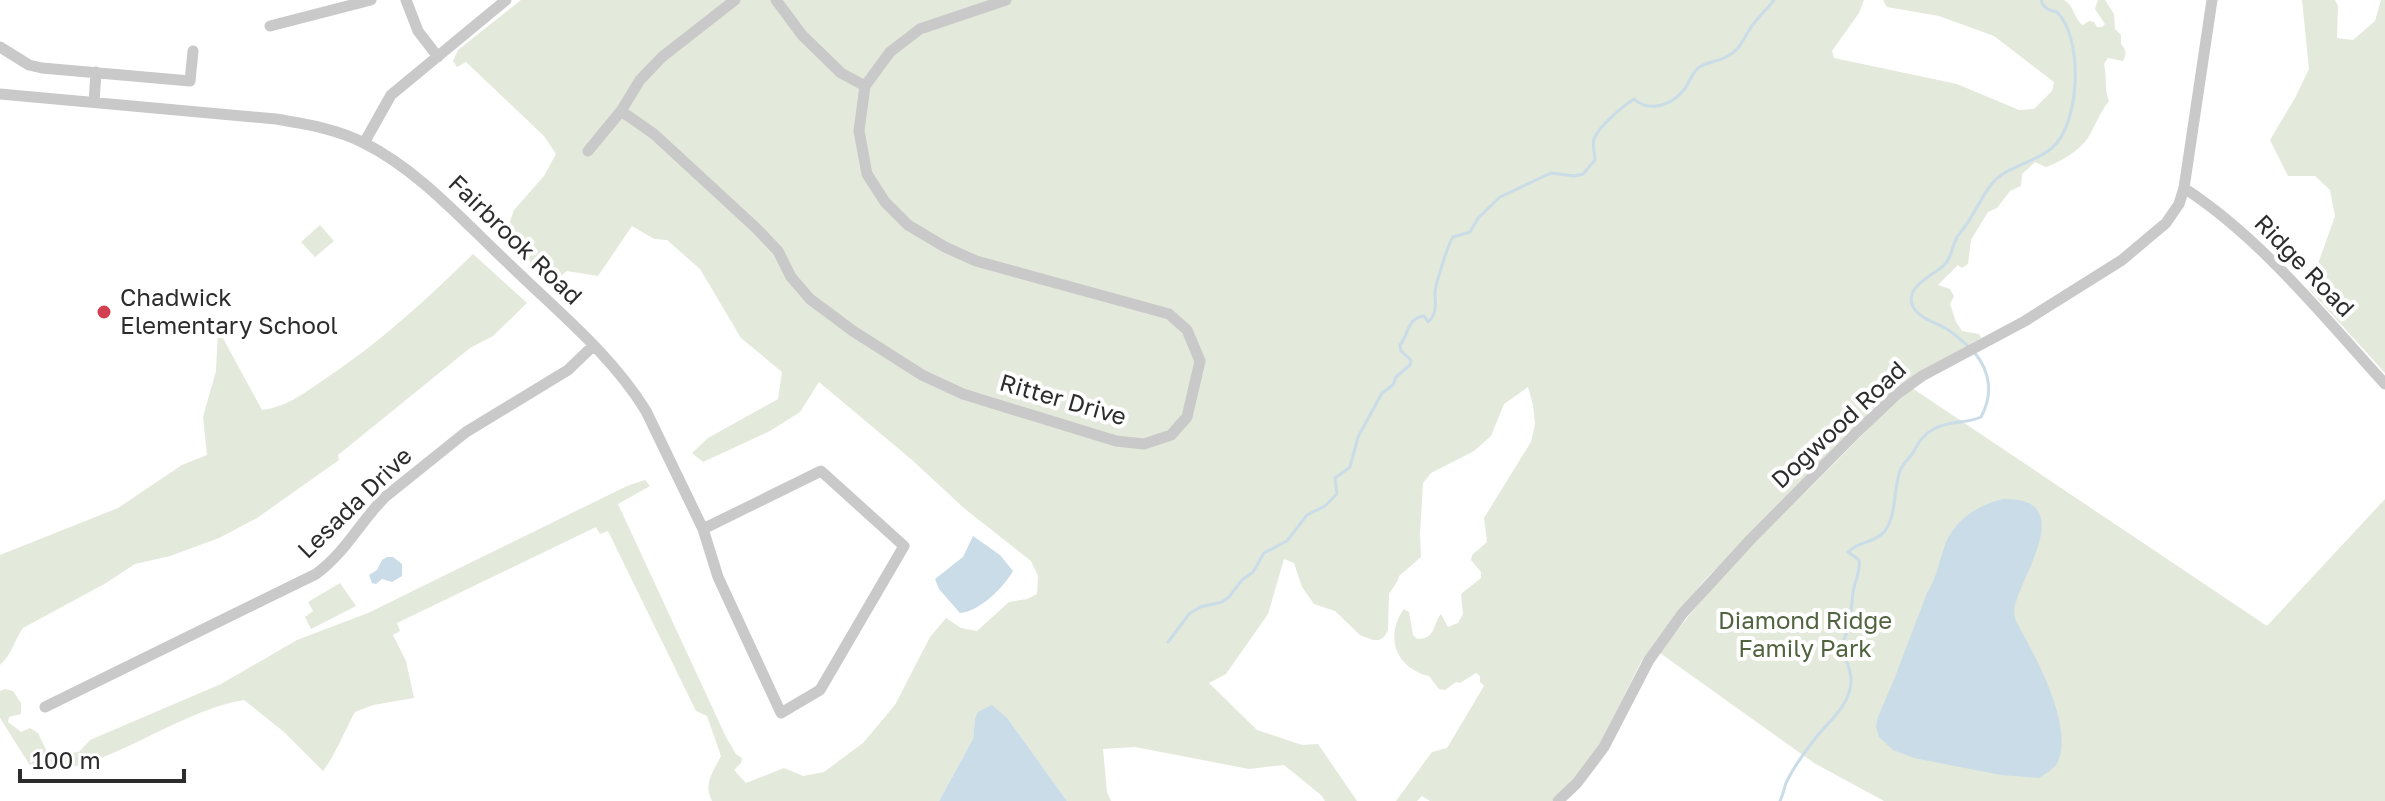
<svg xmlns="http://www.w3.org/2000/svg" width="2385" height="801" viewBox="0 0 2385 801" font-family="'Golos Text',sans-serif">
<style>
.green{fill:#e3e9db}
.water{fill:#c9dce7}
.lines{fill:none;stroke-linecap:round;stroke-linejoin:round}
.stream{stroke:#c9dce7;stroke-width:3}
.minor{stroke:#c9c9c9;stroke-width:11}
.poi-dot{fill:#d23f50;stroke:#fff;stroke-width:3}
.labels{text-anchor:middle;stroke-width:8;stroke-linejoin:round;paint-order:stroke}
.street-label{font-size:24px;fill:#2c2c2c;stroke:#fff}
.poi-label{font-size:24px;fill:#2c2c2c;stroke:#fff;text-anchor:start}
.park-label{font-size:24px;fill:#51633f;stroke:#fff}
</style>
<rect width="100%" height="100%" fill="#fff"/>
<!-- green -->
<path class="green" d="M 521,0 L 1864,0 L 1859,13 L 1832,51 L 1834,58 L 1957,84 L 2019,110 L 2034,109 L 2052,91 L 2054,82 L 1994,36 L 1939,16 L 1887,7 L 1883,0 L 2064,0 C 2075,6 2073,18 2083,25 L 2089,21 L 2094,22 L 2097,27 L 2102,27 L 2105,24 L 2095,9 L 2098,0 L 2105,0 L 2114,14 L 2115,29 L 2121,35 L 2121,44 C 2126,50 2127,54 2123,61 L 2108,58 L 2104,64 C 2107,77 2104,89 2109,101 C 2100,112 2096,124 2089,136 C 2082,149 2059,163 2046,167 L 2035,162 L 2022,174 L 2021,186 L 2010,191 L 1997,208 L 1988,212 L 1971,240 L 1968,264 L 1962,268 L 1958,265 L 1938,285 L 1950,289 L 1954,296 L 1950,304 L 1956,322 L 1962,331 L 1979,334 L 1981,338 L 1916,374 L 1875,407 L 1703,582 L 1666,627 L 1641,662 L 1599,746 L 1577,776 L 1552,801 L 1430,801 L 1422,796 L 1417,801 L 1396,801 L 1432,752 L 1447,748 L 1484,686 L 1480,682 L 1480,676 L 1476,673 L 1460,683 L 1456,682 L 1445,690 L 1439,689 L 1429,676 C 1396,668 1384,637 1404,609 L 1409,612 L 1413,635 L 1417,639 C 1435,640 1433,624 1441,614 L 1448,627 L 1458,623 L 1463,614 L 1461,594 L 1481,578 L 1481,572 L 1471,560 L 1472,555 L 1487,542 L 1484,518 L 1531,442 L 1535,424 L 1533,405 L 1528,387 L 1504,404 L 1491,436 L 1474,451 L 1431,473 L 1423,483 L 1420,534 L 1421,557 L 1399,576 L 1398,580 L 1389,594 L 1388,630 L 1384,637 L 1379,640 L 1373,640 L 1360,635 L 1335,611 L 1314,604 L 1302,587 L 1294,563 L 1284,559 L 1268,614 L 1226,674 L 1209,683 L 1257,730 L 1302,745 L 1318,744 L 1357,801 L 1325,801 L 1321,795 L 1284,765 L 1249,769 L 1135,747 L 1103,749 L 1107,792 L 1111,801 L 1067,801 L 1008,719 L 975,719 L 973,739 L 939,801 L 712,801 C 703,784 713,772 721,756 L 707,716 L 696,711 L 608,531 L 600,534 L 596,527 L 397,623 L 400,631 L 393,635 L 406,661 L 414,698 L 373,705 L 355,712 C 344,732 337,752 323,771 L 284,732 L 244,700 C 179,711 119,762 56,770 C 48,771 39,768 31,767 L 0,718 L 0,691 L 5,689 L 13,691 L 21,703 L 21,714 L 9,717 L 8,722 L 21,732 L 30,728 L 38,733 L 46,750 L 61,754 L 79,752 L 90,740 L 221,684 L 297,640 L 368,613 L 627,486 L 645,480 L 650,486 L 618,504 L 726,737 L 736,754 L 742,758 L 741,763 L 734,770 L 746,783 L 784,768 L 803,776 L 824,772 L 863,743 L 895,705 L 930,637 L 946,618 L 961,628 L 977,631 L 1009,602 L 1027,599 L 1037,594 L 1038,576 L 1031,561 L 965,509 L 912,460 L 819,382 L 800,412 L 770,431 L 703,462 L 692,453 L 708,438 L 778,399 L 782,372 L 741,338 L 700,269 L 667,240 L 654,239 L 632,226 L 598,276 L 567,271 L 556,280 L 542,280 L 529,260 L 513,242 L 508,227 L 514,210 L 544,176 L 556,154 L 544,136 L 466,62 L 457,67 L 453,61 L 458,50 Z
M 2302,0 L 2335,0 L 2338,6 L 2337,38 L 2353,40 L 2375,21 L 2381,0 L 2385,0 L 2385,373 L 2309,289 L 2335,216 L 2330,190 L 2315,176 L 2288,176 L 2270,140 L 2295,98 L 2309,69 Z
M 320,225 L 334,241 L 315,257 L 301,242 Z
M 473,254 L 527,303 L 493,336 L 470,348 L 338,455 L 339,460 L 257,518 L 219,538 L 170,556 L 135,564 L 106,583 L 23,628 C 14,641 12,654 0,665 L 0,555 L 118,508 L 182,465 L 207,455 L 203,417 L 216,371 L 218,329 L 262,410 C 286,407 303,394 322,381 C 377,345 426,300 473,254 Z
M 1912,388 L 2267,626 L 2385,499 L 2385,801 L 1884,801 L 1814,763 L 1660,653 C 1704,592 1758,539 1812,486 C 1845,453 1876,419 1912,388 Z
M 340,583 L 356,606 L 311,629 L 305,617 L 313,611 L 308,602 Z"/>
<!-- water -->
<path class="water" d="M 2003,499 C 2076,497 2025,570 2016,602 C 2013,609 2014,614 2016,621 C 2034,654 2074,724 2058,762 C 2054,769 2045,774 2039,778 L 2001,775 L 1914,758 L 1893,750 L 1879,737 L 1876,726 L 1878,717 L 1895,677 L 1927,593 C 1936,579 1938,566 1943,551 C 1951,522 1975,506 2003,499 Z
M 973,536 L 1000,555 L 1013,571 C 1004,587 979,612 960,613 L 939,589 L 935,579 L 963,557 Z
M 387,557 L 393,557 L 402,564 L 402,576 L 392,582 L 382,579 L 376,584 L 372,583 L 369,575 L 377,570 L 382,560 Z
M 992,705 L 1008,719 L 1067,801 L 939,801 L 973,739 L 975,719 L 978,712 Z"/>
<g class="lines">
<!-- stream -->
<path class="stream" d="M 1969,347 C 1961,340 1954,333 1945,328 C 1934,322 1916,317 1912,304 C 1906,285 1935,275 1945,264 C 1952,257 1952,246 1957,237 C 1961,232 1965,227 1968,222 C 1976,210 1982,197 1990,186 C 2006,165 2033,164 2052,148 C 2080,124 2084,39 2057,12 C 2049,11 2043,8 2041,0
M 1168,642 L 1189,614 L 1200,607 L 1222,602 L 1229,597 L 1242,580 L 1253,572 L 1264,553 L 1287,541 L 1307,515 L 1325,506 L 1337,494 L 1335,478 L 1350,467 L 1358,437 L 1382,393 L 1393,385 L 1396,377 L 1410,365 L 1411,360 L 1401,351 L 1400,345 C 1409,334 1407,318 1424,316 L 1428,322 C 1438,313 1435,304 1435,292 C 1436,283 1448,244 1453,237 L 1470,232 L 1478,218 L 1500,197 L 1551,173 L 1574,176 L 1583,174 L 1595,160 C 1595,154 1592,144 1594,139 C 1598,127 1623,106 1634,99 C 1649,113 1671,105 1683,91 C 1689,84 1691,75 1697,69 C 1704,62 1717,62 1726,57 C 1741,49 1741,42 1750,29 C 1756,18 1767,10 1774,0
M 1780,801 C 1783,795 1784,789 1786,783 C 1793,768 1804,753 1814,740 C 1828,721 1849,708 1851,682 C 1852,669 1844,658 1841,646 C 1850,629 1851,613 1853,593 C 1854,582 1861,572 1859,560 L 1848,552 C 1859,541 1875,543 1885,531 C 1897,514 1893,490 1900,471 C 1903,463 1910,458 1914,451 C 1919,441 1924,434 1934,429 C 1949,420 1966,424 1981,417 C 1993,395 1991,372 1974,352"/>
<!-- minor -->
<path class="minor" d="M 406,0 L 418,31 L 438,57
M 776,0 L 802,35 L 841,73 L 865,86
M 270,26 L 371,0
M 0,47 L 29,65 L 42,68 L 190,81 L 193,51
M 0,94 L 276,119 C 306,124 337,129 364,143 C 420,171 464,222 509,264 C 557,311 611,354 646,411 L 703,529 L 718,577 L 781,713 L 820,690 L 904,546 L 821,471 L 703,529
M 94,102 L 96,72
M 621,111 L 654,134 L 756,228 L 778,251 L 791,277 L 810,299 L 853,331 L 922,375 L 963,394 L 1116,441 L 1144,444 L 1171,435 L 1187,417 L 1200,361 L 1187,330 L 1169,314 L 976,261 L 945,247 L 908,225 L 885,202 L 867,174 L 859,131 L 865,86 L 890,52 L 920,29 L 1006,0
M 364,143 L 391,95 L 506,0
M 588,151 L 621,111 L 640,80 L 662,57 L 735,0
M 2184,188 C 2261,238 2323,316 2385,384
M 45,707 L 316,574 C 345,553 360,522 385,497 L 466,432 L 568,370 L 593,346
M 1558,801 L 1577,783 L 1604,747 L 1649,660 L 1682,614 L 1751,539 L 1857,432 L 1897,394 L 1922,376 L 2025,321 L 2122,260 L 2166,223 L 2179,204 L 2184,188 L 2212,0"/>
</g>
<!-- markers -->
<circle class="poi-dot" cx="104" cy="312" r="8"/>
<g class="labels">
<!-- street labels -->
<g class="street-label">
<text transform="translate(515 240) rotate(44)" y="8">Fairbrook Road</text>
<text transform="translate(2304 266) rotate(46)" y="8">Ridge Road</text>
<text transform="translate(1063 400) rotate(16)" y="8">Ritter Drive</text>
<text transform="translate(1839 425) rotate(-43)" y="8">Dogwood Road</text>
<text transform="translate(355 503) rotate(-44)" y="8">Lesada Drive</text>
</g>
<!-- poi labels -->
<g class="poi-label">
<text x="120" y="306">Chadwick<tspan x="120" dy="28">Elementary School</tspan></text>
</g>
<!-- park labels -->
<g class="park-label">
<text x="1805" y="629">Diamond Ridge<tspan x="1805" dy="28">Family Park</tspan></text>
</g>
</g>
<!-- scale -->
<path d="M20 769v12h164v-12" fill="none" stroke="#2c2c2c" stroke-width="4"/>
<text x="32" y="769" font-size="24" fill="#2c2c2c" stroke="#ffffff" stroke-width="6" paint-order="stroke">100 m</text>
</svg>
